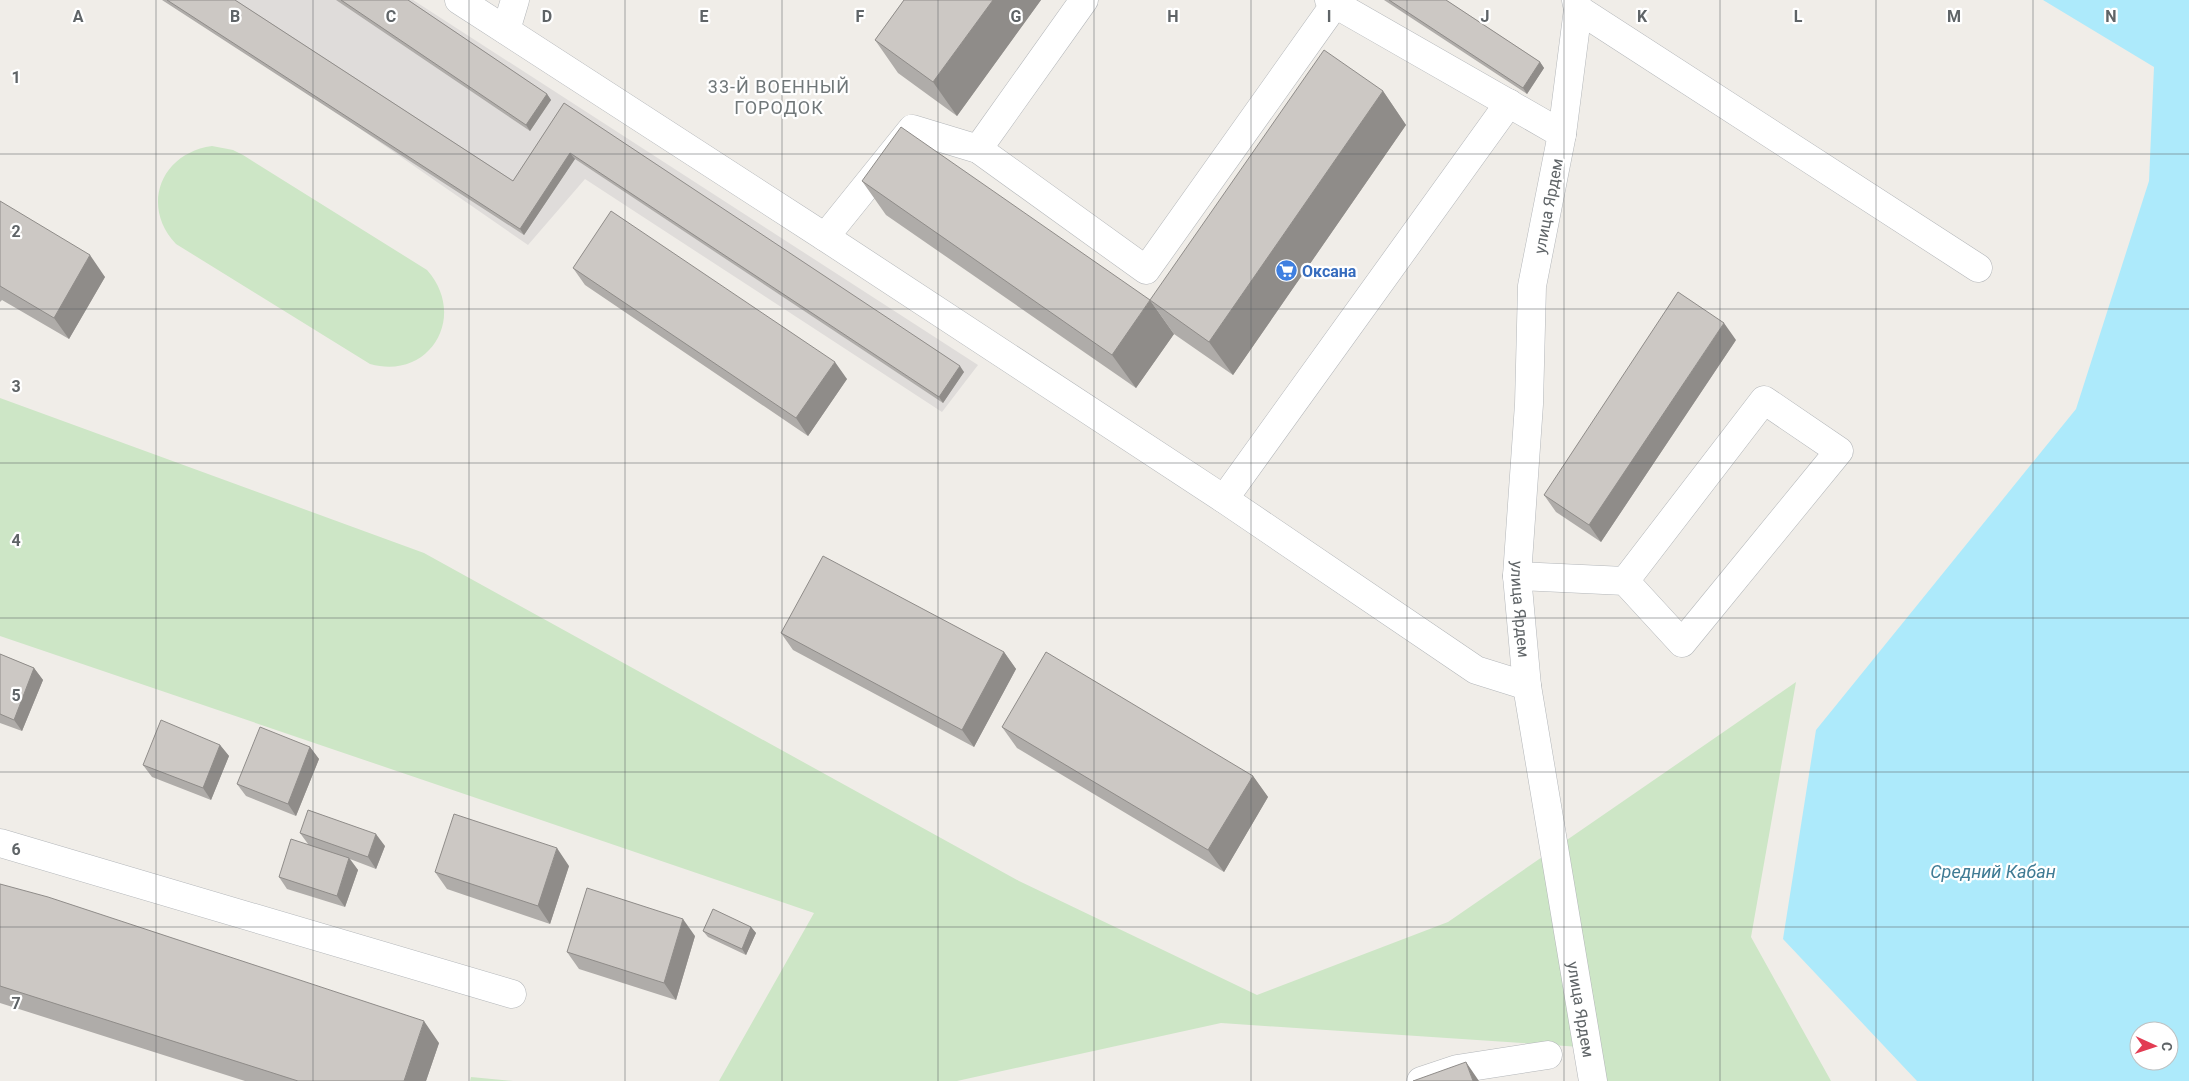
<svg xmlns="http://www.w3.org/2000/svg" width="2189" height="1081" viewBox="0 0 2189 1081" font-family="Roboto,sans-serif">
<style>
.industrial{fill:#dfdcda}
.green{fill:#cde6c6}
.water{fill:#adeafb;fill-rule:evenodd}
.lines{fill:none;stroke-linecap:round;stroke-linejoin:round}
.minor-casing{stroke:#b3b6b9;stroke-width:29}
.minor{stroke:#fff;stroke-width:28}
.wall{fill:#afaca9}
.shaded-wall{fill:#8f8c89}
.building{fill:#ccc8c4;stroke:#8f8c89}
.grid{fill:none;stroke:#5f6467;stroke-width:1;stroke-opacity:0.55}
.labels{text-anchor:middle;stroke-width:4.5;stroke-linejoin:round;paint-order:stroke}
.street-label{font-size:16px;fill:#5f6467;stroke:#fff}
.shop-label{font-size:16px;font-weight:bold;fill:#366cbe;stroke:#fff;text-anchor:start}
.neighbourhood-label{font-size:18px;letter-spacing:1px;fill:#707779;stroke:#fff}
.water-label{font-size:18px;font-style:italic;fill:#3f7b94;stroke:#fff}
.grid-label{font-size:16px;text-anchor:middle;font-weight:bold;fill:#5f6467;stroke:#fff;stroke-width:4.5;stroke-linejoin:round;paint-order:stroke}
</style>
<rect width="100%" height="100%" fill="#f0ede8"/>
<!-- industrial -->
<path class="industrial" d="M 174,0 L 413,0 L 978,365 L 942,412 L 585,179 L 528,245 Z"/>
<!-- green -->
<path class="green" d="M 212,146 L 233,150 L 243,155 L 427,270 C 468,316 430,381 370,364 L 176,244 C 140,206 161,153 212,146 Z
M 0,398 L 424,553 L 1019,881 L 1257,995 L 1448,922 L 1796,682 L 1751,937 L 1831,1081 L 1583,1081 L 1581,1047 L 1221,1023 L 957,1081 L 719,1081 L 814,913 L 0,636 Z
M 471,1077 L 513,1081 L 470,1081 Z"/>
<!-- water -->
<path class="water" d="M 2043,0 L 2189,0 L 2189,1081 L 1917,1081 L 1783,939 L 1816,730 L 2076,409 L 2149,181 L 2154,67 ZM 2139,1031 L 2169,1031 L 2169,1061 L 2139,1061 Z"/>
<g class="lines">
<defs>
<g id="minor">
<path d="M 459,0 L 825,237 L 1224,499 L 1476,670 L 1527,686"/>
<path id="s1" d="M 1576,0 L 1578,9 L 1562,134 L 1532,286 L 1529,404 L 1517,576 L 1527,686 L 1593,1081"/>
<path d="M 1335,4 L 1562,134"/>
<path d="M 1578,9 L 1978,268"/>
<path d="M 506,30 L 515,0"/>
<path d="M 978,149 L 1084,0"/>
<path d="M 825,237 L 912,129 L 978,149 L 1146,270 L 1335,4 L 1329,0"/>
<path d="M 1224,499 L 1509,103"/>
<path d="M 1517,576 L 1625,581 L 1682,643 L 1839,451 L 1764,400 L 1625,581"/>
<path d="M 0,843 L 512,994"/>
<path d="M 1421,1081 L 1457,1069 L 1548,1055"/>
</g>
</defs>
<!-- minor casing -->
<use href="#minor" class="minor-casing"/>
<!-- minor -->
<use href="#minor" class="minor"/>
</g>
<!-- wall -->
<path class="wall" d="M 162,0 L 235,0 L 513,181 L 564,103 L 964,372 L 943,403 L 575,159 L 524,235 Z
M 336,0 L 408,0 L 547,94 L 551,100 L 530,131 Z
M 904,0 L 1041,0 L 957,116 L 898,73 L 875,40 Z
M 1384,0 L 1446,0 L 1540,62 L 1544,68 L 1527,94 Z
M 1383,91 L 1406,125 L 1233,375 L 1174,334 L 1150,300 Z
M 862,181 L 1174,334 L 1136,388 L 886,215 Z
M 0,201 L 105,277 L 69,339 L 2,300 L 0,302 Z
M 573,268 L 847,379 L 808,436 L 585,285 Z
M 1736,340 L 1601,542 L 1556,512 L 1544,495 Z
M 781,633 L 1004,652 L 1016,669 L 974,747 L 793,650 Z
M 0,654 L 34,668 L 43,680 L 22,731 L 0,723 Z
M 1002,727 L 1253,776 L 1268,797 L 1224,872 L 1017,748 Z
M 220,745 L 229,756 L 211,800 L 152,777 L 143,765 Z
M 310,747 L 319,759 L 296,816 L 246,796 L 237,784 Z
M 300,833 L 385,846 L 376,869 L 350,859 L 358,870 L 345,907 L 287,889 L 279,877 L 308,844 Z
M 569,866 L 550,924 L 447,889 L 435,872 Z
M 0,884 L 439,1043 L 426,1081 L 245,1081 L 0,1003 Z
M 751,927 L 756,933 L 746,955 L 708,937 L 703,931 Z
M 695,936 L 676,1000 L 579,969 L 567,952 Z"/>
<!-- shaded-wall -->
<path class="shaded-wall" d="M 993,0 L 1041,0 L 957,116 L 933,82 Z
M 1540,62 L 1544,68 L 1527,94 L 1523,88 Z
M 1383,91 L 1406,125 L 1233,375 L 1209,342 Z
M 547,94 L 551,100 L 530,131 L 526,125 Z
M 570,153 L 575,159 L 524,235 L 520,229 Z
M 90,255 L 105,277 L 69,339 L 54,318 Z
M 1150,300 L 1174,334 L 1136,388 L 1112,355 Z
M 1724,323 L 1736,340 L 1601,542 L 1589,525 Z
M 835,362 L 847,379 L 808,436 L 796,418 Z
M 960,366 L 964,372 L 943,403 L 939,397 Z
M 1004,652 L 1016,669 L 974,747 L 962,730 Z
M 34,668 L 43,680 L 22,731 L 14,720 Z
M 220,745 L 229,756 L 211,800 L 203,788 Z
M 310,747 L 319,759 L 296,816 L 288,804 Z
M 1253,776 L 1268,797 L 1224,872 L 1208,850 Z
M 376,834 L 385,846 L 376,869 L 368,857 Z
M 557,848 L 569,866 L 550,924 L 538,906 Z
M 349,858 L 358,870 L 345,907 L 337,896 Z
M 683,919 L 695,936 L 676,1000 L 664,983 Z
M 751,927 L 756,933 L 746,955 L 742,949 Z
M 424,1021 L 439,1043 L 426,1081 L 404,1081 Z
M 1466,1062 L 1479,1081 L 1473,1081 Z"/>
<!-- building -->
<path class="building" d="M 167,0 L 235,0 L 513,181 L 564,103 L 960,366 L 939,397 L 570,153 L 520,229 Z
M 341,0 L 408,0 L 547,94 L 526,125 Z
M 904,0 L 993,0 L 933,82 L 875,40 Z
M 1389,0 L 1446,0 L 1540,62 L 1523,88 Z
M 1324,50 L 1383,91 L 1209,342 L 1150,300 Z
M 901,127 L 1150,300 L 1112,355 L 862,181 Z
M 0,201 L 90,255 L 54,318 L 0,286 Z
M 611,211 L 835,362 L 796,418 L 573,268 Z
M 1678,292 L 1724,323 L 1589,525 L 1544,495 Z
M 823,556 L 1004,652 L 962,730 L 781,633 Z
M 1046,652 L 1253,776 L 1208,850 L 1002,727 Z
M 0,654 L 34,668 L 14,720 L 0,714 Z
M 161,720 L 220,745 L 203,788 L 143,765 Z
M 260,727 L 310,747 L 288,804 L 237,784 Z
M 308,810 L 376,834 L 368,857 L 300,833 Z
M 454,814 L 557,848 L 538,906 L 435,872 Z
M 291,839 L 349,858 L 337,896 L 279,877 Z
M 0,884 L 48,897 L 424,1021 L 404,1081 L 298,1081 L 0,986 Z
M 587,888 L 683,919 L 664,983 L 567,952 Z
M 713,909 L 751,927 L 742,949 L 703,931 Z
M 1466,1062 L 1473,1081 L 1413,1081 Z"/>
<!-- grid -->
<path class="grid" d="M 156,0 L 156,1081M 313,0 L 313,1081M 469,0 L 469,1081M 625,0 L 625,1081M 782,0 L 782,1081M 938,0 L 938,1081M 1094,0 L 1094,1081M 1251,0 L 1251,1081M 1407,0 L 1407,1081M 1564,0 L 1564,1081M 1720,0 L 1720,1081M 1876,0 L 1876,1081M 2033,0 L 2033,1081M 0,154 L 2189,154M 0,309 L 2189,309M 0,463 L 2189,463M 0,618 L 2189,618M 0,772 L 2189,772M 0,927 L 2189,927"/>
<!-- icons -->
<defs>
<symbol id="supermarket-disc" viewBox="-11 -11 22 22"><circle r="9.5" fill="#3f7fe0" stroke="#fff"/><path d="M-6-5.5h2.5l.6 2H6L4.5 2H-2.5L-4.4-4H-6ZM-1.5 3.2a1.3 1.3 0 1 0 .1 0ZM3 3.2a1.3 1.3 0 1 0 .1 0Z" fill="#fff"/></symbol>
</defs>
<g fill-rule="evenodd">
<use href="#supermarket-disc" x="1274" y="258" width="25" height="25"/>
</g>
<g class="labels">
<!-- street labels -->
<g class="street-label">
<text transform="translate(1548 206) rotate(-79)" y="6">улица Ярдем</text>
<text dy="6" stroke="none"><textPath href="#s1" startOffset="614">улица Ярдем</textPath></text>
<text dy="6" stroke="none"><textPath href="#s1" startOffset="1019">улица Ярдем</textPath></text>
</g>
<!-- shop labels -->
<g class="shop-label">
<text x="1302" y="277">Оксана</text>
</g>
<!-- neighbourhood labels -->
<g class="neighbourhood-label">
<text x="779" y="93">33-Й ВОЕННЫЙ<tspan x="779" dy="21">ГОРОДОК</tspan></text>
</g>
<!-- water labels -->
<g class="water-label">
<text x="1993" y="878">Средний Кабан</text>
</g>
</g>
<g class="grid-label">
<text x="78" y="22">A</text>
<text x="235" y="22">B</text>
<text x="391" y="22">C</text>
<text x="547" y="22">D</text>
<text x="704" y="22">E</text>
<text x="860" y="22">F</text>
<text x="1016" y="22">G</text>
<text x="1173" y="22">H</text>
<text x="1329" y="22">I</text>
<text x="1485" y="22">J</text>
<text x="1642" y="22">K</text>
<text x="1798" y="22">L</text>
<text x="1954" y="22">M</text>
<text x="2111" y="22">N</text>
<text x="16" y="83">1</text>
<text x="16" y="237">2</text>
<text x="16" y="392">3</text>
<text x="16" y="546">4</text>
<text x="16" y="701">5</text>
<text x="16" y="855">6</text>
<text x="16" y="1009">7</text>
</g>
<!-- north arrow -->
<g transform="translate(2154 1046) rotate(93)"><circle r="24" fill="#ffffff" stroke="#bfc1c2"/>
<path d="M0-4L9 19L0 12L-9 19Z" fill="#e23c53"/>
<text y="-8" font-size="14" font-weight="bold" text-anchor="middle" fill="#5f6467">С</text>
</g>
</svg>
